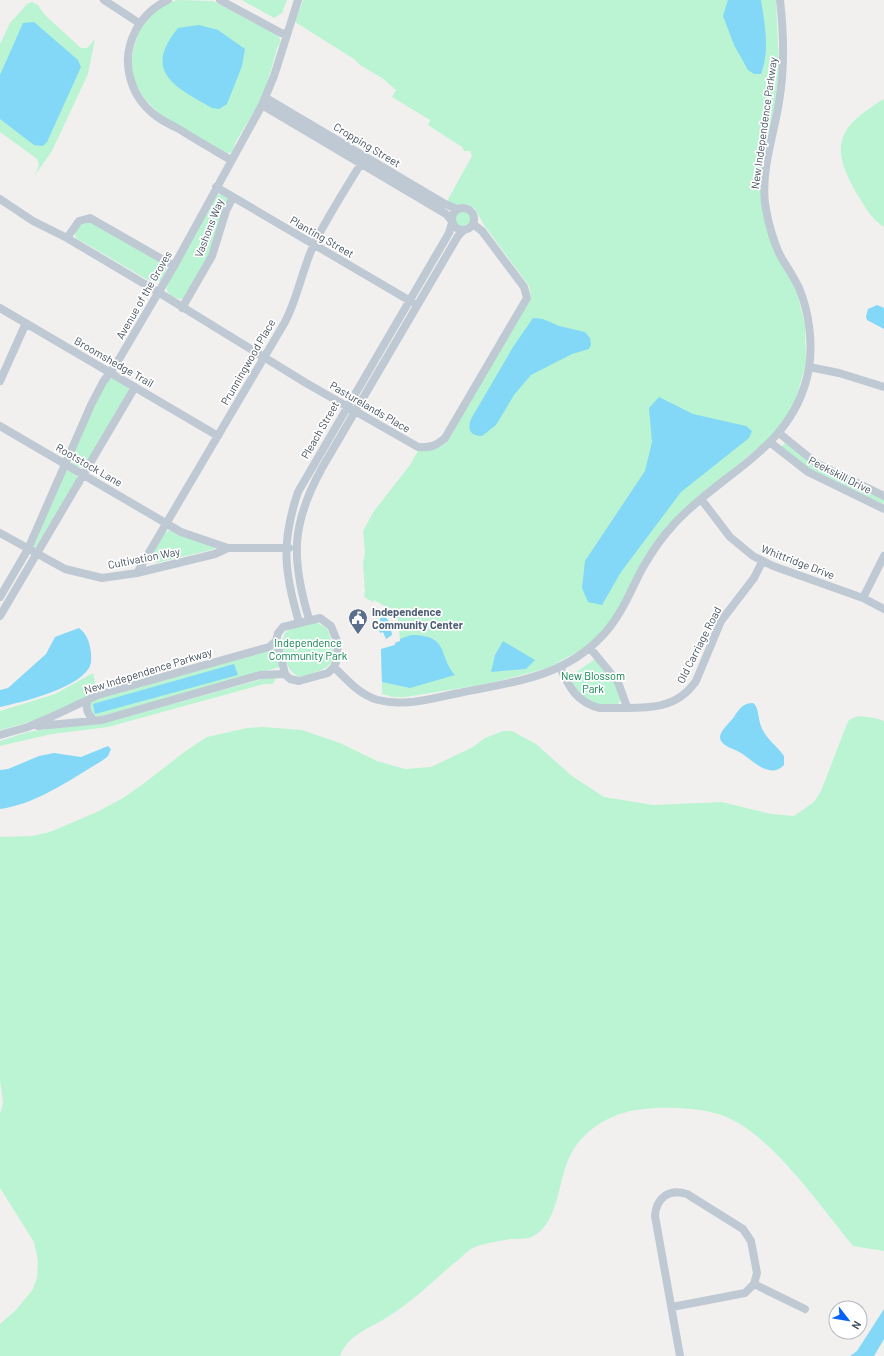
<svg xmlns="http://www.w3.org/2000/svg" width="884" height="1356" viewBox="0 0 884 1356" font-family="Barlow,sans-serif">
<style>
.green{fill:#baf4d3}
.water{fill:#82d8f6}
.lines{fill:none;stroke-linecap:round;stroke-linejoin:round}
.minor{stroke:#bfc9d3;stroke-width:8}
.labels{text-anchor:middle;stroke-width:3.5;stroke-linejoin:round;paint-order:stroke}
.street-label{font-size:11px;fill:#455260;stroke:#fff}
.service-label{font-size:11px;font-weight:bold;fill:#4e5e75;stroke:#fff;text-anchor:start}
.park-label{font-size:11px;fill:#0d844f;stroke:#fff}
</style>
<rect width="100%" height="100%" fill="#f2f0ef"/>
<!-- green -->
<path class="green" d="M 178,0 L 213,1 L 277,35 L 280,39 L 280,43 L 277,48 L 264,95 L 235,143 L 233,151 L 230,153 L 226,153 C 182,127 112,102 137,38 C 143,20 159,5 178,0 Z
M 242,0 L 287,0 L 282,13 L 274,18 Z
M 303,0 L 776,0 L 779,67 L 776,98 L 761,189 L 798,297 L 805,325 L 806,363 L 796,399 L 788,415 L 771,437 L 687,507 L 606,627 L 586,647 L 548,668 L 491,683 L 406,697 L 393,697 L 382,694 L 381,649 L 395,645 L 395,643 L 400,641 L 398,620 L 393,611 L 374,600 L 373,602 L 364,597 L 365,591 L 363,564 L 365,552 L 363,531 L 374,511 L 410,465 L 419,449 L 440,447 L 446,443 L 531,297 L 529,286 L 484,225 L 475,209 L 468,204 L 455,205 L 447,201 L 472,156 L 470,151 L 464,151 L 462,147 L 428,125 L 430,120 L 392,97 L 396,90 L 382,78 L 360,65 L 354,59 L 295,22 Z
M 32,2 L 38,5 L 45,15 L 81,48 L 87,48 L 95,39 L 88,74 L 52,151 L 35,175 L 39,165 L 37,159 L 0,132 L 0,44 L 10,23 L 27,4 Z
M 884,99 L 884,227 C 870,218 866,208 857,194 C 829,146 837,127 884,99 Z
M 221,194 L 228,199 L 211,253 L 184,299 C 177,300 167,295 166,287 L 217,195 Z
M455 218a9 9 0 1 1 18 0a9 9 0 1 1-18 0Z
M 87,220 L 165,265 L 167,270 L 161,281 L 153,283 L 76,238 L 75,233 L 79,224 Z
M 112,378 L 127,386 L 129,390 L 83,468 L 76,467 L 70,461 L 104,384 Z
M 785,443 L 884,498 L 884,504 L 820,477 L 781,447 Z
M 70,470 L 78,477 L 35,548 L 33,547 L 66,471 Z
M 170,530 L 215,547 L 215,549 L 156,563 L 152,558 C 153,550 162,532 170,530 Z
M 316,622 L 327,628 C 334,649 341,664 316,672 C 310,674 304,677 298,676 C 286,673 277,639 287,631 C 294,626 307,624 316,622 Z
M 275,649 L 280,667 L 99,717 L 91,713 L 90,701 Z
M 595,659 L 615,684 L 621,698 L 618,705 C 588,704 586,703 568,678 Z
M 93,673 L 97,690 C 69,710 33,722 0,730 L 0,711 L 55,694 Z
M 264,676 L 277,676 L 273,684 L 264,684 L 108,727 L 52,734 L 0,746 L 0,741 L 28,732 L 69,725 L 104,723 L 259,680 Z
M 858,716 L 875,718 L 884,721 L 884,1251 L 853,1246 C 822,1208 776,1142 733,1120 C 711,1108 670,1106 645,1109 C 616,1111 587,1126 572,1152 C 557,1177 561,1222 532,1237 C 526,1239 517,1239 511,1239 C 499,1241 482,1243 471,1249 C 465,1253 459,1260 453,1264 C 432,1282 412,1302 389,1316 C 370,1329 349,1333 340,1356 L 0,1356 L 0,1324 L 16,1310 L 33,1289 L 37,1278 L 38,1261 L 34,1242 L 0,1188 L 0,1114 L 3,1103 L 0,1080 L 0,837 L 32,836 L 50,832 L 97,812 L 123,798 L 143,784 L 187,750 L 207,737 L 247,728 L 263,727 L 302,730 L 340,743 L 377,761 L 405,769 L 431,767 L 473,747 L 485,738 L 503,731 L 512,731 L 536,744 L 572,776 L 604,797 L 653,805 L 722,802 L 771,814 L 794,816 L 814,802 L 821,791 L 845,729 L 849,720 Z"/>
<!-- water -->
<path class="water" d="M 728,0 L 761,0 C 765,26 770,49 761,74 L 754,74 L 748,70 L 734,45 L 723,16 Z
M 34,22 L 78,60 L 81,67 L 47,142 L 43,146 L 34,145 L 0,119 L 0,75 L 23,23 Z
M 199,25 L 218,30 L 245,49 L 242,66 L 227,104 L 219,109 L 212,108 C 175,87 142,72 178,28 Z
M 877,305 L 884,308 L 884,329 L 867,320 L 866,317 L 868,309 Z
M 533,318 L 543,319 L 559,326 L 585,332 L 590,338 L 591,345 L 589,349 L 572,354 L 531,375 L 514,395 L 496,425 L 482,436 C 470,436 467,429 471,419 L 513,347 Z
M 659,397 L 693,414 L 746,426 L 752,431 L 749,438 L 681,492 L 621,572 L 602,605 L 588,602 L 582,588 L 585,561 L 645,471 L 652,442 L 649,408 Z
M 385,616 L 390,623 L 392,635 L 386,639 L 383,632 L 380,633 L 377,626 L 380,625 L 380,618 Z
M 79,628 C 87,634 90,643 91,653 C 91,657 92,663 89,668 C 76,689 23,702 0,707 L 0,690 L 8,688 L 46,654 L 55,637 Z
M 411,635 C 450,635 438,656 455,675 L 410,688 L 382,682 L 381,649 L 395,645 L 395,643 L 400,641 L 400,639 Z
M 503,641 L 535,660 L 526,669 L 491,672 L 495,655 Z
M 234,664 L 238,675 L 95,714 L 93,704 Z
M 753,703 C 759,707 758,719 761,726 C 765,738 777,746 784,756 L 784,765 C 770,780 752,760 741,753 C 735,749 720,746 720,737 C 720,731 730,722 734,717 C 739,709 743,703 753,703 Z
M 108,746 L 111,749 L 108,756 C 103,761 96,764 90,768 C 62,785 34,804 0,809 L 0,770 L 8,769 L 39,756 L 54,753 L 81,757 Z
M 884,1309 L 884,1339 L 874,1356 L 850,1356 L 857,1351 Z"/>
<g class="lines">
<!-- minor -->
<path class="minor" d="M 104,0 L 139,23
M 168,0 C 149,9 136,24 130,45 C 124,66 131,91 146,107 C 155,117 167,123 179,129 C 196,140 214,150 231,160
M 220,0 L 281,33 L 286,34
M 266,98 L 445,204 L 457,209
M 262,105 L 446,214 L 451,220
M 216,187 L 412,302
M 0,199 L 33,221 L 67,238 L 158,292 L 306,383 L 418,447 C 430,448 436,446 445,438 L 527,298 L 524,287 L 482,231 L 473,224
M452 219a11 11 0 1 1 22 0a11 11 0 1 1-22 0Z
M 67,238 L 79,221 L 90,218 L 174,266
M 0,308 L 218,436
M 182,308 L 212,256 L 226,211 L 233,197
M 809,367 L 839,373 L 884,387
M 0,381 L 26,323
M 0,426 L 181,532 L 228,548
M 779,433 L 816,463 L 884,496
M 771,443 L 808,472 L 884,509
M 701,499 L 730,537 L 753,556 L 773,566 L 863,598 L 884,609
M 0,533 L 65,569 L 102,578 L 137,573 L 215,554 L 228,548 L 289,548
M 137,573 L 285,322 C 298,297 302,270 314,244 C 329,214 348,185 365,157
M 0,597 L 28,549 L 91,405 L 103,382 L 115,366 L 174,266 L 262,105 L 274,76 L 298,0
M 863,598 L 884,556
M 0,616 L 135,387
M 320,618 L 331,626 L 337,641 L 338,657 L 334,667 L 328,673 L 299,681 L 290,679 L 285,674 L 281,657 L 276,641 L 278,633 L 283,627 Z
M 309,619 C 291,559 291,524 322,468 L 458,236 L 464,230
M 299,622 C 284,572 281,542 298,492 L 449,233 L 452,223
M 590,648 L 618,682 L 627,707
M 334,667 C 347,680 360,695 378,700 C 405,707 433,698 459,693 C 513,682 563,678 603,635 C 621,616 630,592 642,569 C 651,553 662,537 675,523 C 724,470 795,448 809,368 C 813,342 809,312 799,288 C 794,277 787,267 781,257 C 772,240 768,222 765,203 C 761,169 774,135 779,102 C 785,67 784,35 780,0
M 560,667 C 569,687 577,703 600,708 C 635,707 673,715 696,681 L 721,621 L 754,578 L 762,562
M 89,699 C 84,707 88,715 94,720
M 38,726 L 102,720 L 260,675 L 285,674
M 0,735 L 28,727 L 49,718 L 98,695 L 269,647 L 276,641
M 754,1284 L 805,1309
M 672,1307 L 745,1293 L 754,1284 L 757,1273 L 751,1241 L 743,1229 L 687,1194 C 669,1188 656,1198 655,1216 L 680,1356"/>
</g>
<!-- icons -->
<defs>
<symbol id="civic-pin" viewBox="-11 -11 22 30"><path d="M0 17L-7.5 6A9.5 9.5 0 1 1 7.5 6Z" fill="#5c6f8a" stroke="#fff"/><path d="M-.6-6.5H3V-4.5H.6V-3L4-1V1h2V6H-6V1h2V-1L-.6-3ZM-1.2 2.5V6h2.4V2.5Z" fill="#fff"/></symbol>
</defs>
<g fill-rule="evenodd">
<use href="#civic-pin" x="347" y="607" width="22" height="30"/>
</g>
<g class="labels">
<!-- street labels -->
<g class="street-label">
<text transform="translate(764 123) rotate(-82)" y="4">New Independence Parkway</text>
<text transform="translate(367 145) rotate(31)" y="4">Cropping Street</text>
<text transform="translate(209 228) rotate(-69)" y="4">Vashons Way</text>
<text transform="translate(322 237) rotate(30)" y="4">Planting Street</text>
<text transform="translate(144 295) rotate(-60)" y="4">Avenue of the Groves</text>
<text transform="translate(114 362) rotate(30)" y="4">Broomshedge Trail</text>
<text transform="translate(248 362) rotate(-60)" y="4">Prunningwood Place</text>
<text transform="translate(370 407) rotate(30)" y="4">Pasturelands Place</text>
<text transform="translate(320 430) rotate(-60)" y="4">Pleach Street</text>
<text transform="translate(89 465) rotate(30)" y="4">Rootstock Lane</text>
<text transform="translate(840 475) rotate(27)" y="4">Peekskill Drive</text>
<text transform="translate(144 558) rotate(-11)" y="4">Cultivation Way</text>
<text transform="translate(798 562) rotate(21)" y="4">Whittridge Drive</text>
<text transform="translate(699 645) rotate(-63)" y="4">Old Carriage Road</text>
<text transform="translate(148 671) rotate(-17)" y="4">New Independence Parkway</text>
</g>
<!-- service labels -->
<g class="service-label">
<text x="372" y="616">Independence<tspan x="372" dy="13">Community Center</tspan></text>
</g>
<!-- park labels -->
<g class="park-label">
<text x="308" y="647">Independence<tspan x="308" dy="13">Community Park</tspan></text>
<text x="593" y="680">New Blossom<tspan x="593" dy="13">Park</tspan></text>
</g>
</g>
<!-- north arrow -->
<g transform="translate(848 1320) rotate(121)"><circle r="19" fill="#ffffff" stroke="#b5babf"/>
<path d="M0-3L7 15L0 10L-7 15Z" fill="#0561f7"/>
<text y="-6" font-size="11" font-weight="bold" text-anchor="middle" fill="#455260">N</text>
</g>
</svg>
